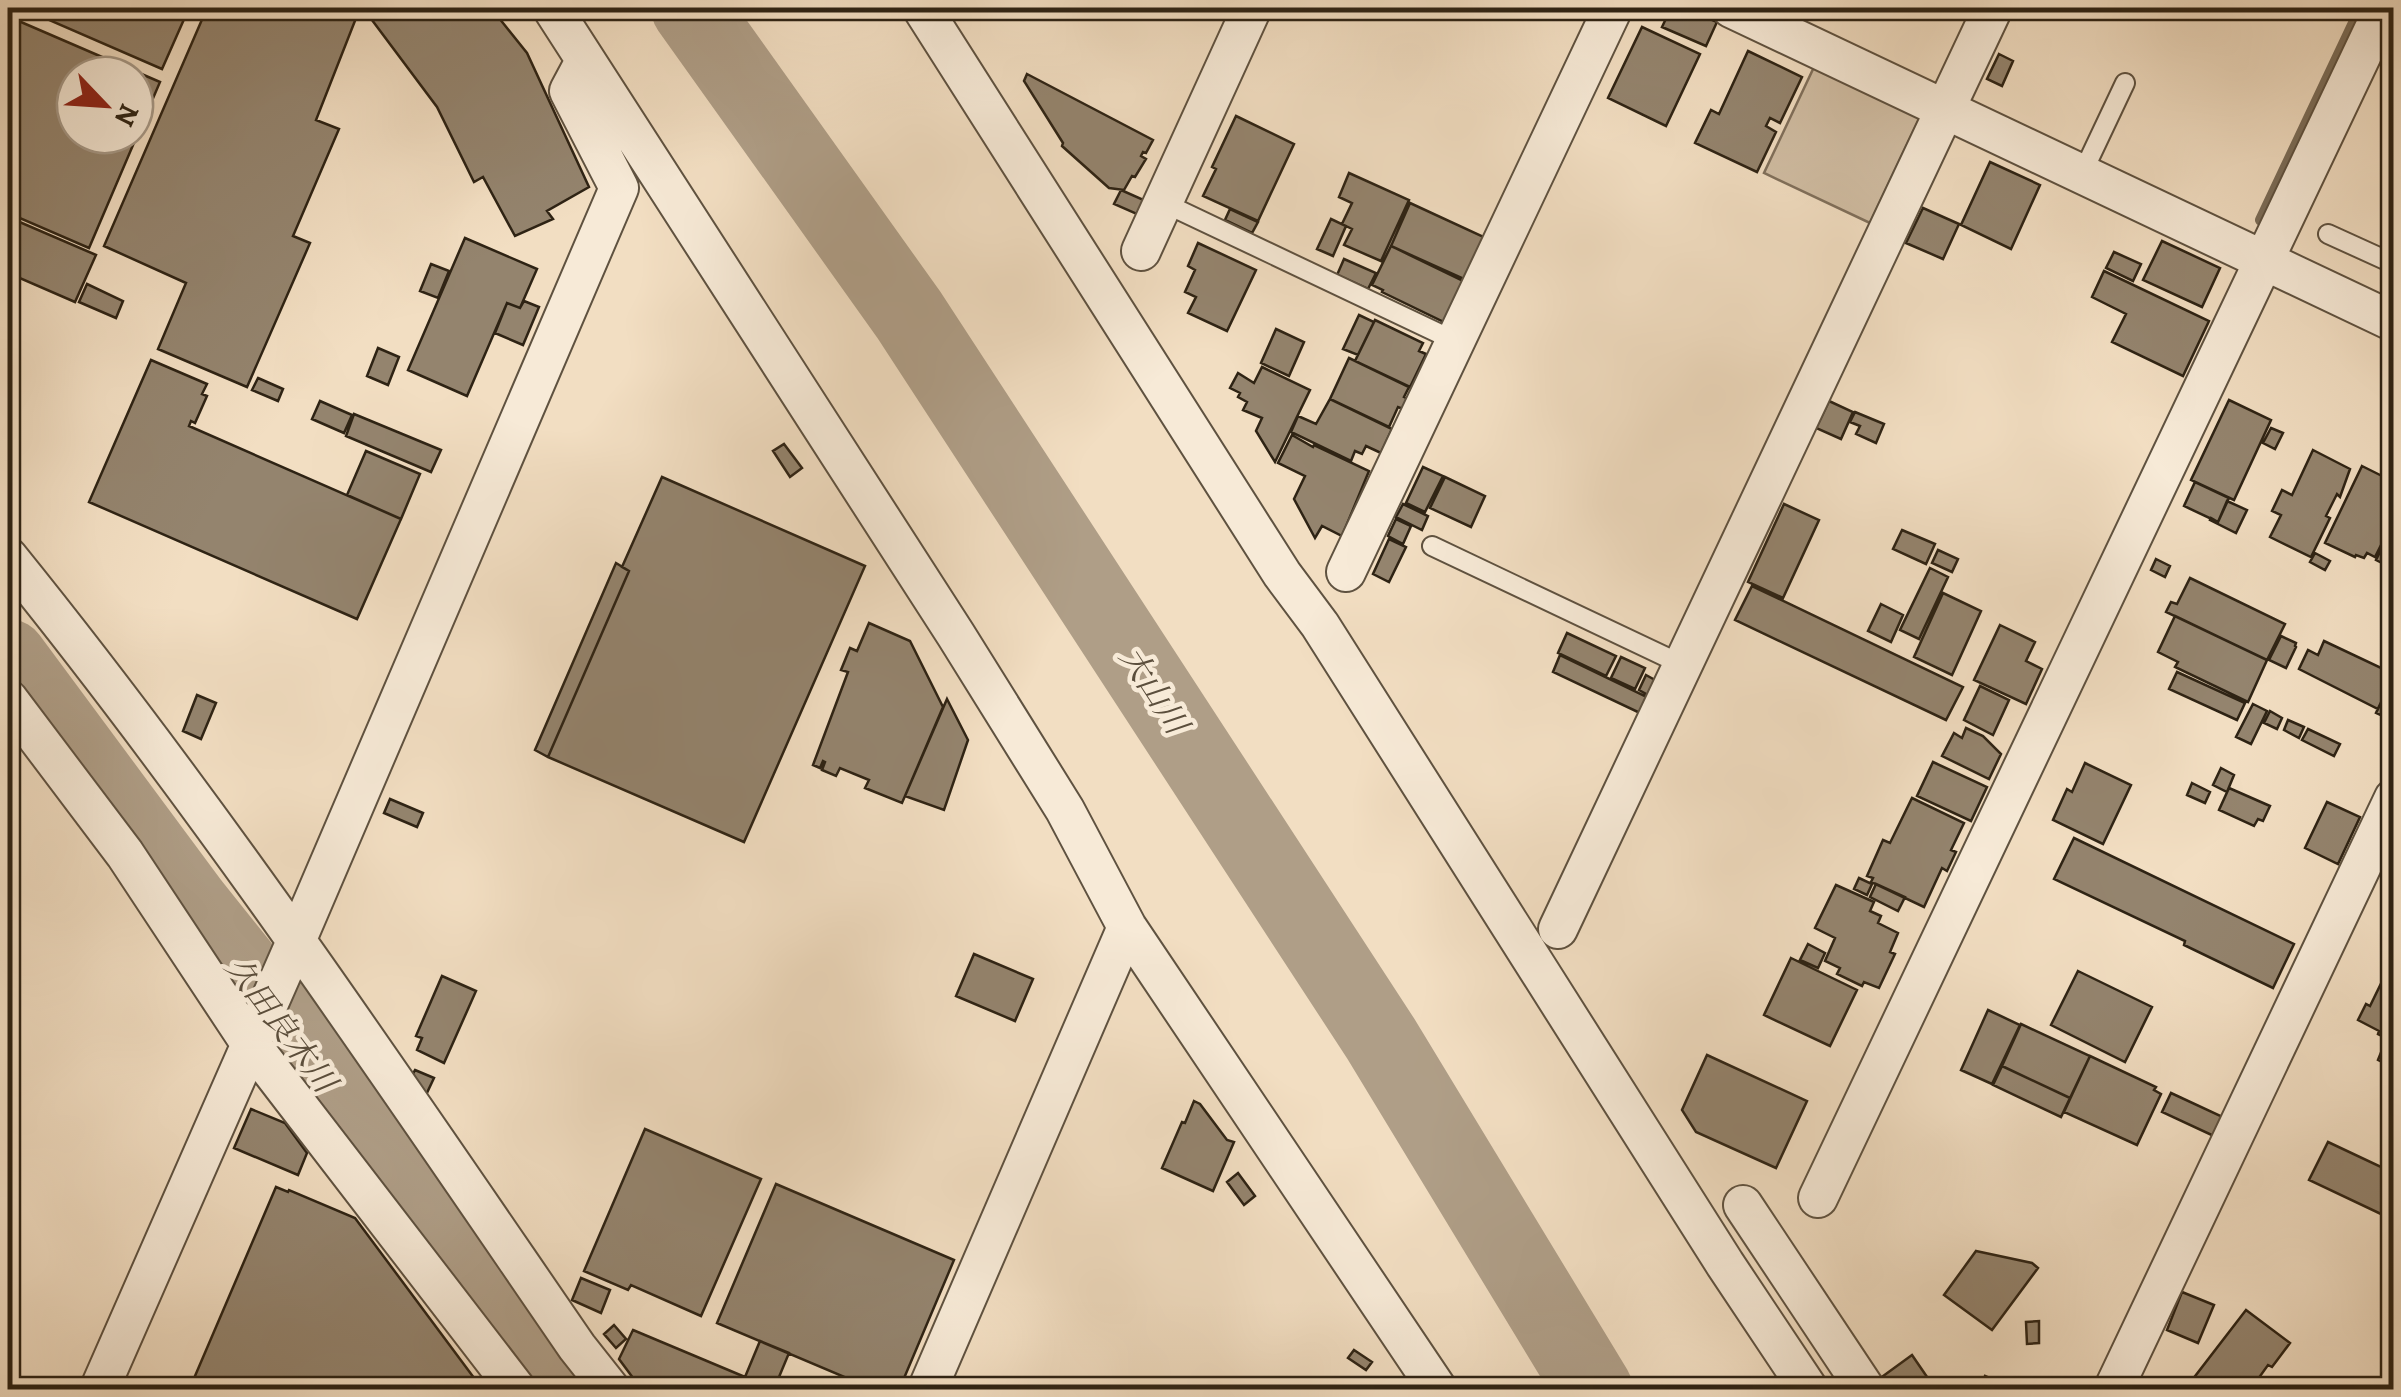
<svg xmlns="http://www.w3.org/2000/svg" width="2401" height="1397" viewBox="0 0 2401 1397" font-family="Alegreya,'Noto Serif JP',serif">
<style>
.green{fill:#d1bea4;stroke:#80705c;stroke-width:2.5}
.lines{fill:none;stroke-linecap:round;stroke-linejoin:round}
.stream{stroke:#7b6d59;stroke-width:12}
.river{stroke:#af9e87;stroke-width:78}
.building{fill:#94846e;stroke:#2e2314;stroke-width:2.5;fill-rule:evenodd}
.service-casing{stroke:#5f5240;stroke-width:22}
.minor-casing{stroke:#5f5240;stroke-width:42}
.service{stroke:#f7ead7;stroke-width:18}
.minor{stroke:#f7ead7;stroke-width:38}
.labels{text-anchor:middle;stroke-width:9;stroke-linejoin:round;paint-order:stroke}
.water-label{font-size:32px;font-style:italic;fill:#5b4e3c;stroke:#f7ead7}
</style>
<rect width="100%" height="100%" fill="#f2dec2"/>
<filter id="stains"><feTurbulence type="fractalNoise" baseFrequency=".002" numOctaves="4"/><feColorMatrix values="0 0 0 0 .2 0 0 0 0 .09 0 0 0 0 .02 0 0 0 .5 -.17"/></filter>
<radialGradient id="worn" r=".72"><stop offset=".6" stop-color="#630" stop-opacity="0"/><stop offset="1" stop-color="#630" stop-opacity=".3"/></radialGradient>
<!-- green -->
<path class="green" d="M 1815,65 L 1921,115 L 1870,223 L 1764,173 Z"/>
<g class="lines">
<!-- stream -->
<path class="stream" d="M 2261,220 L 2361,8"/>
<!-- river -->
<path class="river" d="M 690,8 L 909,315 L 1381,1039 L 1594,1390
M 8,658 L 191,905 L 252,981 L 328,1088 L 433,1221 L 456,1258 L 555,1390"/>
</g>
<!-- building -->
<path class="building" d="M 27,8 L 189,8 L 162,69 L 26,10 Z
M 207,8 L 360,8 L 316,120 L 339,129 L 293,236 L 310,243 L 247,387 L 158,349 L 186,283 L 104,246 Z
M 363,8 L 491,8 L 527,53 L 589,187 L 547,211 L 553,219 L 515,236 L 483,177 L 474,182 L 437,107 Z
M 1671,8 L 1685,8 L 1717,22 L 1706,46 L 1662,27 Z
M 14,19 L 160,82 L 89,248 L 8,213 L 8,33 ZM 75,75 L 135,75 L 135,135 L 75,135 Z
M 1642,27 L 1700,54 L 1666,126 L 1608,98 Z
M 1748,51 L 1802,77 L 1780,123 L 1770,118 L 1766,126 L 1776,132 L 1757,172 L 1695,143 L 1711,110 L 1719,114 Z
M 1999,54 L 2013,61 L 2002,86 L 1987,79 Z
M 1027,74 L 1153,140 L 1146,153 L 1143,152 L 1141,156 L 1146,159 L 1135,177 L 1132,176 L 1124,190 L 1109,188 L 1062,146 L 1063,143 L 1024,81 Z
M 1236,116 L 1294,144 L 1258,221 L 1203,196 L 1216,169 L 1212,167 Z
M 1990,162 L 2040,185 L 2011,249 L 1961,225 Z
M 1349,173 L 1409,200 L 1381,261 L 1344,245 L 1352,229 L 1342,224 L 1352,203 L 1339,197 Z
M 1121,190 L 1146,201 L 1139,215 L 1114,204 Z
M 1410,203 L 1486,238 L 1466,280 L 1391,246 Z
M 1923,208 L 1959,224 L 1943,259 L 1906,243 Z
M 1230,209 L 1258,222 L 1252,233 L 1225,220 Z
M 8,217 L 96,255 L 75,302 L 8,273 Z
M 1331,219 L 1346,226 L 1333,256 L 1317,249 Z
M 465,238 L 537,269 L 520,308 L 507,303 L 467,396 L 408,370 Z
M 2162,241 L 2220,268 L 2202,307 L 2143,280 Z
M 1198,243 L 1256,270 L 1227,331 L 1188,313 L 1196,297 L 1185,292 L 1195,270 L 1188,266 Z
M 1391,246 L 1465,282 L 1446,323 L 1382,292 L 1383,290 L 1372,285 Z
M 2114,252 L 2141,264 L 2133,281 L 2106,268 Z
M 1344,259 L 1376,273 L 1368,289 L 1337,275 Z
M 431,264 L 449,271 L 438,298 L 420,291 Z
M 2104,271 L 2209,321 L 2183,376 L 2112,342 L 2126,314 L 2092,297 Z
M 87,284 L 123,301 L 116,318 L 79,302 Z
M 524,301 L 539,307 L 523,345 L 495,333 L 507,303 L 520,308 Z
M 1359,315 L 1374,322 L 1358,355 L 1343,349 Z
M 1375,320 L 1423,343 L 1419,351 L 1426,354 L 1410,387 L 1355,361 Z
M 1276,329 L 1304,342 L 1289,376 L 1261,363 Z
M 378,348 L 399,357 L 388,385 L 367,376 Z
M 1349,358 L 1409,387 L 1404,397 L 1410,400 L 1406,410 L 1398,407 L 1389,427 L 1330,399 Z
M 151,360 L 207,384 L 202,394 L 207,396 L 195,423 L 191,421 L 189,426 L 401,519 L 357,619 L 89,502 Z
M 1262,367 L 1310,390 L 1275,462 L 1256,431 L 1262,418 L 1243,410 L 1247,402 L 1238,397 L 1240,393 L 1230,388 L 1238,373 L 1254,383 Z
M 258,378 L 283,389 L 278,401 L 252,390 Z
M 1330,399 L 1392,429 L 1381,453 L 1366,446 L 1362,454 L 1355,451 L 1351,461 L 1291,432 L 1298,416 L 1316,424 Z
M 2229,400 L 2271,420 L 2234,500 L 2191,480 Z
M 320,401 L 352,415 L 344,433 L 312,419 Z
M 1829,401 L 1853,412 L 1841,439 L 1816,428 Z
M 1855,412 L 1884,424 L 1876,443 L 1856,434 L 1860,426 L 1850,422 Z
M 354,414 L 441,450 L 431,472 L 346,436 Z
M 2271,428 L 2283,433 L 2275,449 L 2263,443 Z
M 1292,435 L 1313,447 L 1314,445 L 1369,471 L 1342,536 L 1322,526 L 1315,538 L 1294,499 L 1305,476 L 1278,463 Z
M 784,444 L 802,468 L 790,477 L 773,451 Z
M 2313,450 L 2350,469 L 2340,497 L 2337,494 L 2326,516 L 2330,518 L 2311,557 L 2270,537 L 2281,515 L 2272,511 L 2282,490 L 2292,495 Z
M 366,451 L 420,474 L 401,519 L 347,495 Z
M 2362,466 L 2394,482 L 2394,519 L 2375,557 L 2367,553 L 2364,558 L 2356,555 L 2355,557 L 2325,543 Z
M 1423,467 L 1443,476 L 1425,512 L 1406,503 Z
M 662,477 L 865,566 L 744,842 L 548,757 L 629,571 L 622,567 Z
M 1445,477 L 1485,496 L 1471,527 L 1430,508 Z
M 2195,482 L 2229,498 L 2218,522 L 2184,506 Z
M 2227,501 L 2247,510 L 2236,533 L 2210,520 L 2211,518 L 2218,522 Z
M 1403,504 L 1428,516 L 1422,530 L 1396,517 Z
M 1784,504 L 1819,520 L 1783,598 L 1748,582 Z
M 1396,519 L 1411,526 L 1403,544 L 1388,536 Z
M 2394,524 L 2394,569 L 2376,560 Z
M 1902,530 L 1935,544 L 1926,564 L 1893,549 Z
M 1389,539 L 1406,547 L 1389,582 L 1373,574 Z
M 1938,550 L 1958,559 L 1952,572 L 1932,563 Z
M 2315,553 L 2330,561 L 2325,570 L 2310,562 Z
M 2156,559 L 2170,566 L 2165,577 L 2151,570 Z
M 616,563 L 629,571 L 548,757 L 535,750 Z
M 1930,568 L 1948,577 L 1919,639 L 1900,630 Z
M 2190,578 L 2285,624 L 2267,660 L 2166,612 L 2171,602 L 2177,604 Z
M 1752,586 L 1963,687 L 1946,720 L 1735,620 Z
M 1943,593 L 1981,611 L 1952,675 L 1914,657 Z
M 1881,604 L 1903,615 L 1891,642 L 1868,631 Z
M 2175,616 L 2267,660 L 2248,702 L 2175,667 L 2178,662 L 2158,652 Z
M 869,623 L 910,641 L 943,707 L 902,803 L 865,788 L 869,780 L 840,768 L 836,776 L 822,770 L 825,762 L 823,761 L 820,768 L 813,765 L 848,672 L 841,670 L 850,648 L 857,651 Z
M 2000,625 L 2035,642 L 2026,661 L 2042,669 L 2026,704 L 1974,680 Z
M 1567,633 L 1616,656 L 1606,676 L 1558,653 Z
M 2281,636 L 2296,643 L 2295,646 L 2296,647 L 2286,668 L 2269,660 Z
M 2324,641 L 2394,674 L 2394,691 L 2391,696 L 2385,694 L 2378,709 L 2299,669 L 2308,650 L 2318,655 Z
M 1560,655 L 1647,697 L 1640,713 L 1553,672 Z
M 1621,657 L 1645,668 L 1635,689 L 1611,678 Z
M 2177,672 L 2245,703 L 2237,720 L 2169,689 Z
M 1646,675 L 1655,680 L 1648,695 L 1639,690 Z
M 1980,686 L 2009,700 L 1993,735 L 1964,720 Z
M 2385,694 L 2394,698 L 2394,721 L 2376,713 Z
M 197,695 L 216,703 L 201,739 L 183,731 Z
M 947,699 L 968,740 L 944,810 L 905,796 Z
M 2253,704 L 2267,711 L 2251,744 L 2236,737 Z
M 2270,711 L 2282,718 L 2277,729 L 2264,723 Z
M 2288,720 L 2304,727 L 2299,738 L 2284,730 Z
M 1966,728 L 1983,736 L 2001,754 L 1989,779 L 1942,756 L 1954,733 L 1962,738 Z
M 2308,729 L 2340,744 L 2334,756 L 2302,740 Z
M 1933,762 L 1987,787 L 1971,821 L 1917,796 Z
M 2085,763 L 2131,785 L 2103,844 L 2053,820 L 2067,789 L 2072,792 Z
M 2221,768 L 2234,775 L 2227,792 L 2213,785 Z
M 2192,783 L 2210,792 L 2205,803 L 2187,795 Z
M 2229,788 L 2270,806 L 2263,821 L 2258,819 L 2254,826 L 2219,810 Z
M 1912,798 L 1964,823 L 1951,850 L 1956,852 L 1947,871 L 1942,868 L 1924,907 L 1871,882 L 1873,878 L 1867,876 L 1883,840 L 1890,843 Z
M 390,799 L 423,813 L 417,827 L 384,813 Z
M 2327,802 L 2360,817 L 2338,864 L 2305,848 Z
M 2074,838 L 2294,944 L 2273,988 L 2184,945 L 2185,941 L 2054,879 Z
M 1859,878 L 1872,884 L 1867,895 L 1854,889 Z
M 1876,884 L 1905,897 L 1898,911 L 1870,897 Z
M 1836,885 L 1874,902 L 1870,911 L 1881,916 L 1878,923 L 1898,933 L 1890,952 L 1895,954 L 1879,988 L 1864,982 L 1862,986 L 1837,974 L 1840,968 L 1825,961 L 1835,938 L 1815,928 Z
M 1808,944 L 1825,953 L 1818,968 L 1800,960 Z
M 974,954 L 1033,979 L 1015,1021 L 956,996 Z
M 1791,958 L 1857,990 L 1830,1046 L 1764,1015 Z
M 2391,963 L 2394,964 L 2394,1042 L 2378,1034 L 2379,1031 L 2358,1020 L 2366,1004 L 2370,1006 Z
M 2078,971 L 2152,1007 L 2125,1062 L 2051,1025 Z
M 442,976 L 476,991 L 444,1063 L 417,1050 L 422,1038 L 416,1036 Z
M 1988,1010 L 2020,1025 L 1992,1084 L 1961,1070 Z
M 2021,1024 L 2090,1056 L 2070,1098 L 2002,1066 Z
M 2384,1045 L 2394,1050 L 2394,1068 L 2378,1060 Z
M 1707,1055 L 1807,1101 L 1776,1168 L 1696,1132 L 1682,1110 Z
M 2090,1056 L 2156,1087 L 2154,1090 L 2161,1094 L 2137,1145 L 2064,1112 Z
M 2002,1066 L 2070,1098 L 2061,1117 L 1993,1085 Z
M 415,1070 L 434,1078 L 425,1097 L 409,1081 Z
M 2171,1093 L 2225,1118 L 2216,1137 L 2162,1112 Z
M 1194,1101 L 1200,1104 L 1227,1140 L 1234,1142 L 1213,1191 L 1162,1168 L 1182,1122 L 1185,1123 Z
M 251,1109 L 285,1123 L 307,1153 L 298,1175 L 234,1148 Z
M 645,1129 L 761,1179 L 701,1316 L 631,1285 L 628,1290 L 584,1271 Z
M 2328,1142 L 2394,1173 L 2394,1187 L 2381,1214 L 2309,1180 Z
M 1238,1173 L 1255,1196 L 1244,1205 L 1227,1182 Z
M 776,1184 L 954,1260 L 899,1390 L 875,1390 L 717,1323 Z
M 276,1187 L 288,1192 L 289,1190 L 355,1218 L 483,1390 L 189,1390 Z
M 1976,1251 L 2032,1263 L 2038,1268 L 1992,1330 L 1944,1295 Z
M 581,1278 L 610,1290 L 601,1313 L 572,1300 Z
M 2182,1292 L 2214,1305 L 2198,1343 L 2167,1330 Z
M 2246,1310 L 2290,1343 L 2272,1367 L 2268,1365 L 2253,1386 L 2249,1383 L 2244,1390 L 2188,1390 L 2186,1388 Z
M 2039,1321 L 2039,1343 L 2027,1344 L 2026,1322 Z
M 614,1325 L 626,1339 L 616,1348 L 604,1334 Z
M 633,1330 L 745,1377 L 775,1390 L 642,1390 L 619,1359 Z
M 760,1341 L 789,1353 L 774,1389 L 745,1377 Z
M 1354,1350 L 1372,1362 L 1366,1370 L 1348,1358 Z
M 1912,1355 L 1936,1390 L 1887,1390 L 1879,1379 Z
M 1985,1376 L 2001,1383 L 1998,1390 L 1979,1390 Z"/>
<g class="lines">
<defs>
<path id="service" d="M 2082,174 L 2125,83
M 1162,202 L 1455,341
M 2328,234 L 2394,264
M 1432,546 L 1683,665"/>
<path id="minor" d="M 552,8 L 956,635 L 1065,810 L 1127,927 L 1438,1390
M 922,8 L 1282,574 L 1320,625 L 1725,1264 L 1809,1390
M 1731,8 L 2394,322
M 1141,251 L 1252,8
M 8,557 C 212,809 393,1079 577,1347 L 611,1390
M 1346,572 L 1613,8
M 8,699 L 125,854 L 250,1043 L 517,1390
M 1558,929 L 1993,8
M 1818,1198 L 2384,8
M 1743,1205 L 1866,1390
M 99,1390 L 297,939 L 619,188 L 569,91 L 585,61
M 927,1390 L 1127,927
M 2113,1390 L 2394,798"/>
</defs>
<!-- service casing -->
<use href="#service" class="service-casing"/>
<!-- minor casing -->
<use href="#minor" class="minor-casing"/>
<!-- service -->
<use href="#service" class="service"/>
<!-- minor -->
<use href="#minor" class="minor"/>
</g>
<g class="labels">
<!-- water labels -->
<g class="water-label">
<text transform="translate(1154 690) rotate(57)" y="11">大山川</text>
<text transform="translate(281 1024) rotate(53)" y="11">久田良木川</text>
</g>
</g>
<!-- margin -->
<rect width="2401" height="1397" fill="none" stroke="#f2dec2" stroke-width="40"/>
<rect x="10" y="10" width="2381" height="1377" fill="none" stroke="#2e2314" stroke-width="5"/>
<rect x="20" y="20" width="2361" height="1357" fill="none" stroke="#2e2314" stroke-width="2.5"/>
<!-- north arrow -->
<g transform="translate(105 105) rotate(115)"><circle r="48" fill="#f7ead7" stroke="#a79a89" stroke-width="2.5"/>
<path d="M0-8L18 38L0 25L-18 38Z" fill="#8f2418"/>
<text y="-15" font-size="28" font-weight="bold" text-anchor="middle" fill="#2e2314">N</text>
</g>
<rect width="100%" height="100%" filter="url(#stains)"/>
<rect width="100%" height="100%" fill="url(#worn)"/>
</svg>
